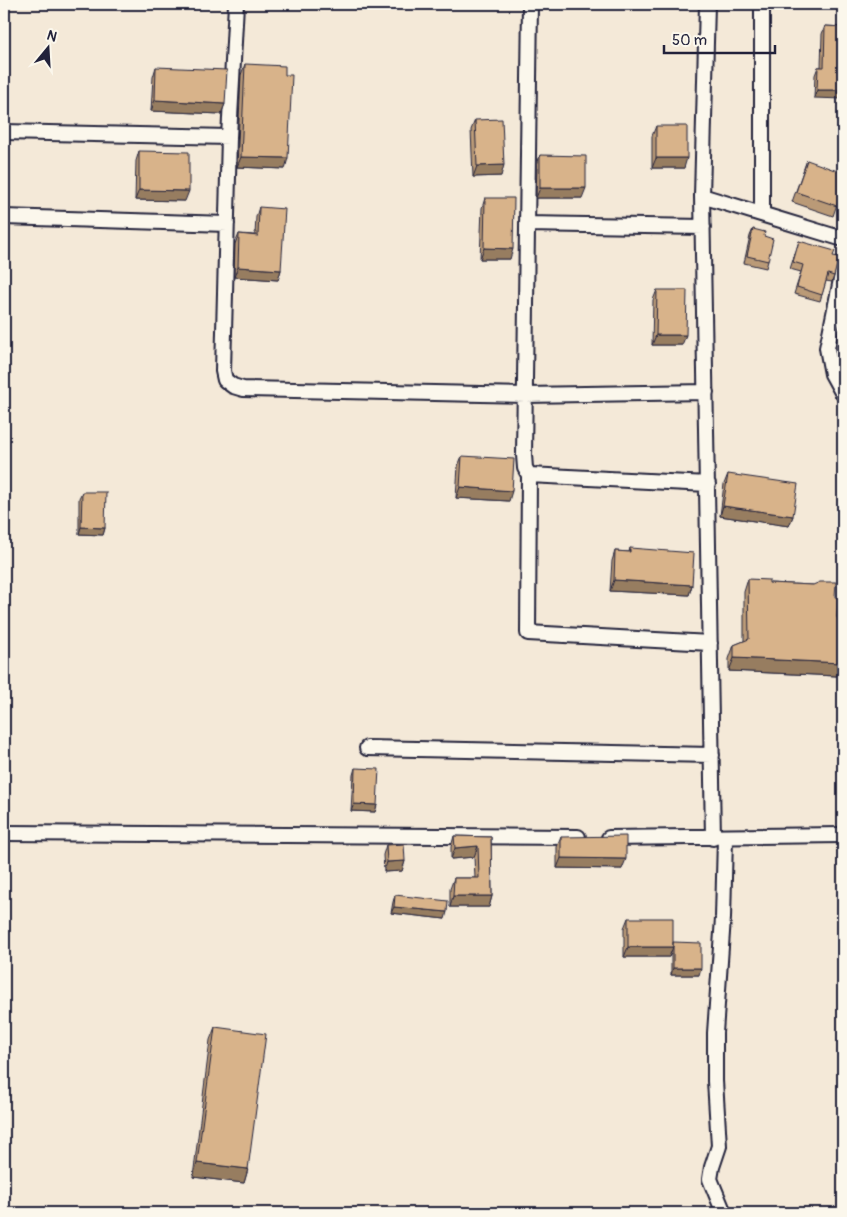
<svg xmlns="http://www.w3.org/2000/svg" width="847" height="1217" viewBox="0 0 847 1217" font-family="Pangolin,sans-serif">
<style>
.lines{fill:none;stroke-linecap:round;stroke-linejoin:round}
.street-casing{stroke:#22223b;stroke-width:18}
.street{stroke:#fbf7ec;stroke-width:14}
.wall{fill:#ba9a77;stroke:#22223b}
.shaded-wall{fill:#977d61;stroke:#22223b}
.building{fill:#d8b38a;stroke:#22223b}
</style>
<rect width="100%" height="100%" fill="#f4e9d8"/>
<filter id="ink" filterUnits="userSpaceOnUse"><feTurbulence type="fractalNoise" baseFrequency=".02" numOctaves="2"/><feDisplacementMap in="SourceGraphic" scale="10" xChannelSelector="R" yChannelSelector="G"/><feConvolveMatrix kernelMatrix="1 2 1 2 8 2 1 2 1" color-interpolation-filters="sRGB"/></filter>
<g filter="url(#ink)">
<g class="lines">
<defs>
<path id="street" d="M 236,4 L 229,137 L 223,371 L 225,380 L 233,386 L 243,389 L 525,395 L 706,392
M 530,4 L 524,455 L 525,468 L 529,475 L 528,633 L 710,643
M 707,4 L 702,196 L 713,838
M 4,132 L 229,137
M 702,196 L 843,239
M 762,214 L 762,4
M 4,217 L 227,224
M 527,224 L 703,227
M 843,270 L 827,348 L 832,374 L 843,394
M 529,475 L 708,484
M 367,748 L 712,755
M 4,833 L 578,837
M 609,838 L 843,835
M 724,1213 L 710,1179 L 712,1167 L 719,1146 L 715,1081 L 715,1033 L 723,918 L 725,838"/>
</defs>
<!-- street casing -->
<use href="#street" class="street-casing"/>
<!-- street -->
<use href="#street" class="street"/>
</g>
<!-- wall -->
<path class="wall" d="M 825,26 L 843,27 L 814,98 L 815,75 L 818,67 L 821,67 L 822,34 Z
M 245,64 L 285,169 L 237,167 L 241,75 Z
M 156,67 L 225,104 L 221,114 L 151,111 L 153,77 Z
M 475,120 L 501,176 L 473,177 L 471,130 Z
M 656,126 L 684,168 L 652,168 L 652,136 Z
M 139,151 L 185,201 L 135,200 L 136,161 Z
M 540,155 L 582,198 L 536,198 L 537,165 Z
M 807,160 L 843,187 L 833,216 L 792,202 Z
M 485,198 L 510,259 L 480,259 L 482,208 Z
M 259,207 L 281,270 L 278,280 L 234,277 L 235,244 L 239,234 L 255,235 L 256,217 Z
M 753,229 L 764,236 L 768,261 L 766,268 L 744,263 L 750,236 Z
M 799,241 L 833,256 L 834,276 L 832,282 L 826,281 L 820,301 L 794,294 L 801,272 L 790,269 Z
M 657,290 L 682,345 L 652,345 L 653,300 Z
M 462,456 L 509,501 L 456,498 L 458,466 Z
M 728,474 L 793,516 L 789,526 L 720,516 L 724,484 Z
M 82,492 L 105,528 L 103,535 L 79,534 L 79,498 Z
M 630,548 L 692,585 L 689,595 L 610,591 L 612,561 L 615,551 L 629,552 Z
M 748,579 L 769,583 L 813,585 L 835,597 L 842,663 L 837,676 L 729,671 L 729,659 L 734,645 L 744,641 L 744,592 Z
M 355,768 L 377,805 L 375,812 L 351,811 L 353,775 Z
M 454,836 L 491,837 L 492,896 L 489,907 L 450,907 L 450,889 L 454,878 L 475,878 L 474,857 L 451,859 L 451,847 Z
M 561,837 L 622,869 L 557,868 L 557,847 Z
M 386,845 L 405,861 L 402,871 L 384,872 L 383,855 Z
M 395,895 L 445,919 L 391,913 L 393,902 Z
M 628,918 L 673,943 L 699,975 L 671,975 L 671,953 L 669,957 L 624,957 L 624,928 Z
M 215,1027 L 248,1169 L 244,1183 L 193,1177 L 210,1040 Z"/>
<!-- shaded-wall -->
<path class="shaded-wall" d="M 817,90 L 843,90 L 843,99 L 814,98 Z
M 155,100 L 225,104 L 221,114 L 151,111 Z
M 241,157 L 288,158 L 285,169 L 237,167 Z
M 656,158 L 687,158 L 684,168 L 652,168 Z
M 504,165 L 501,176 L 473,177 L 477,166 Z
M 540,188 L 586,188 L 582,198 L 536,198 Z
M 139,190 L 189,191 L 185,201 L 135,200 Z
M 484,248 L 513,249 L 510,259 L 480,259 Z
M 238,267 L 281,270 L 278,280 L 234,277 Z
M 656,335 L 686,335 L 682,345 L 652,345 Z
M 460,487 L 512,491 L 509,501 L 456,498 Z
M 723,506 L 793,516 L 789,526 L 720,516 Z
M 81,527 L 105,528 L 103,535 L 79,534 Z
M 614,580 L 692,585 L 689,595 L 610,591 Z
M 734,658 L 842,663 L 837,676 L 729,671 Z
M 354,804 L 377,805 L 375,812 L 351,811 Z
M 478,846 L 474,857 L 451,859 L 455,848 Z
M 561,858 L 626,859 L 622,869 L 557,868 Z
M 405,861 L 402,871 L 384,872 L 387,862 Z
M 453,896 L 492,896 L 489,907 L 450,907 Z
M 394,907 L 447,912 L 445,919 L 391,913 Z
M 628,947 L 673,947 L 669,957 L 624,957 Z
M 673,968 L 701,968 L 699,975 L 671,975 Z
M 197,1163 L 248,1169 L 244,1183 L 193,1177 Z"/>
<!-- building -->
<path class="building" d="M 825,26 L 843,27 L 843,90 L 817,90 L 818,67 L 824,67 Z
M 245,64 L 285,66 L 285,75 L 292,75 L 288,158 L 241,157 Z
M 156,67 L 227,70 L 225,104 L 155,100 Z
M 502,119 L 504,165 L 477,166 L 475,120 Z
M 656,126 L 687,126 L 687,158 L 656,158 Z
M 139,151 L 189,152 L 189,191 L 139,190 Z
M 540,155 L 586,156 L 586,188 L 540,188 Z
M 807,160 L 843,173 L 843,187 L 837,206 L 796,192 Z
M 485,198 L 514,198 L 513,249 L 484,248 Z
M 259,207 L 285,209 L 281,270 L 238,267 L 239,234 L 258,236 Z
M 753,229 L 765,232 L 764,236 L 773,239 L 768,261 L 747,256 Z
M 799,241 L 835,251 L 833,256 L 839,257 L 834,276 L 828,274 L 822,295 L 797,287 L 803,265 L 793,262 Z
M 657,290 L 687,290 L 686,335 L 656,335 Z
M 462,456 L 514,459 L 512,491 L 460,487 Z
M 728,474 L 798,484 L 793,516 L 723,506 Z
M 82,492 L 106,492 L 105,528 L 81,527 Z
M 630,548 L 694,553 L 692,585 L 614,580 L 615,551 L 630,552 Z
M 748,579 L 769,580 L 769,583 L 813,585 L 820,582 L 836,582 L 835,597 L 838,598 L 837,617 L 843,631 L 842,663 L 734,658 L 734,645 L 749,639 Z
M 355,768 L 379,769 L 377,805 L 354,804 Z
M 454,836 L 491,837 L 492,896 L 453,896 L 454,878 L 479,878 L 478,846 L 455,848 Z
M 626,836 L 626,859 L 561,858 L 561,837 Z
M 404,844 L 405,861 L 387,862 L 386,845 Z
M 395,895 L 448,901 L 447,912 L 394,907 Z
M 628,918 L 673,918 L 673,947 L 628,947 Z
M 673,942 L 701,943 L 701,968 L 673,968 Z
M 215,1027 L 266,1034 L 248,1169 L 197,1163 Z"/>
</g>
<!-- margin -->
<rect width="847" height="1217" fill="none" stroke="#fbf7ec" stroke-width="20"/>
<rect x="10" y="10" width="827" height="1197" fill="none" stroke="#22223b" stroke-width="2" filter="url(#ink)"/>
<!-- north arrow -->
<g transform="translate(48 48) rotate(18)" stroke="#fbf7ec" stroke-width="4" paint-order="stroke">
<path d="M0-4L9 19L0 12L-9 19Z" fill="#22223b"/>
<text y="-8" font-size="14" font-weight="bold" text-anchor="middle" fill="#22223b">N</text>
</g>
<!-- scale -->
<path d="M664 45v8h111v-8" fill="none" stroke="#22223b" stroke-width="2.5"/>
<text x="672" y="45" font-size="15" fill="#22223b" stroke="#fbf7ec" stroke-width="4" paint-order="stroke">50 m</text>
</svg>
